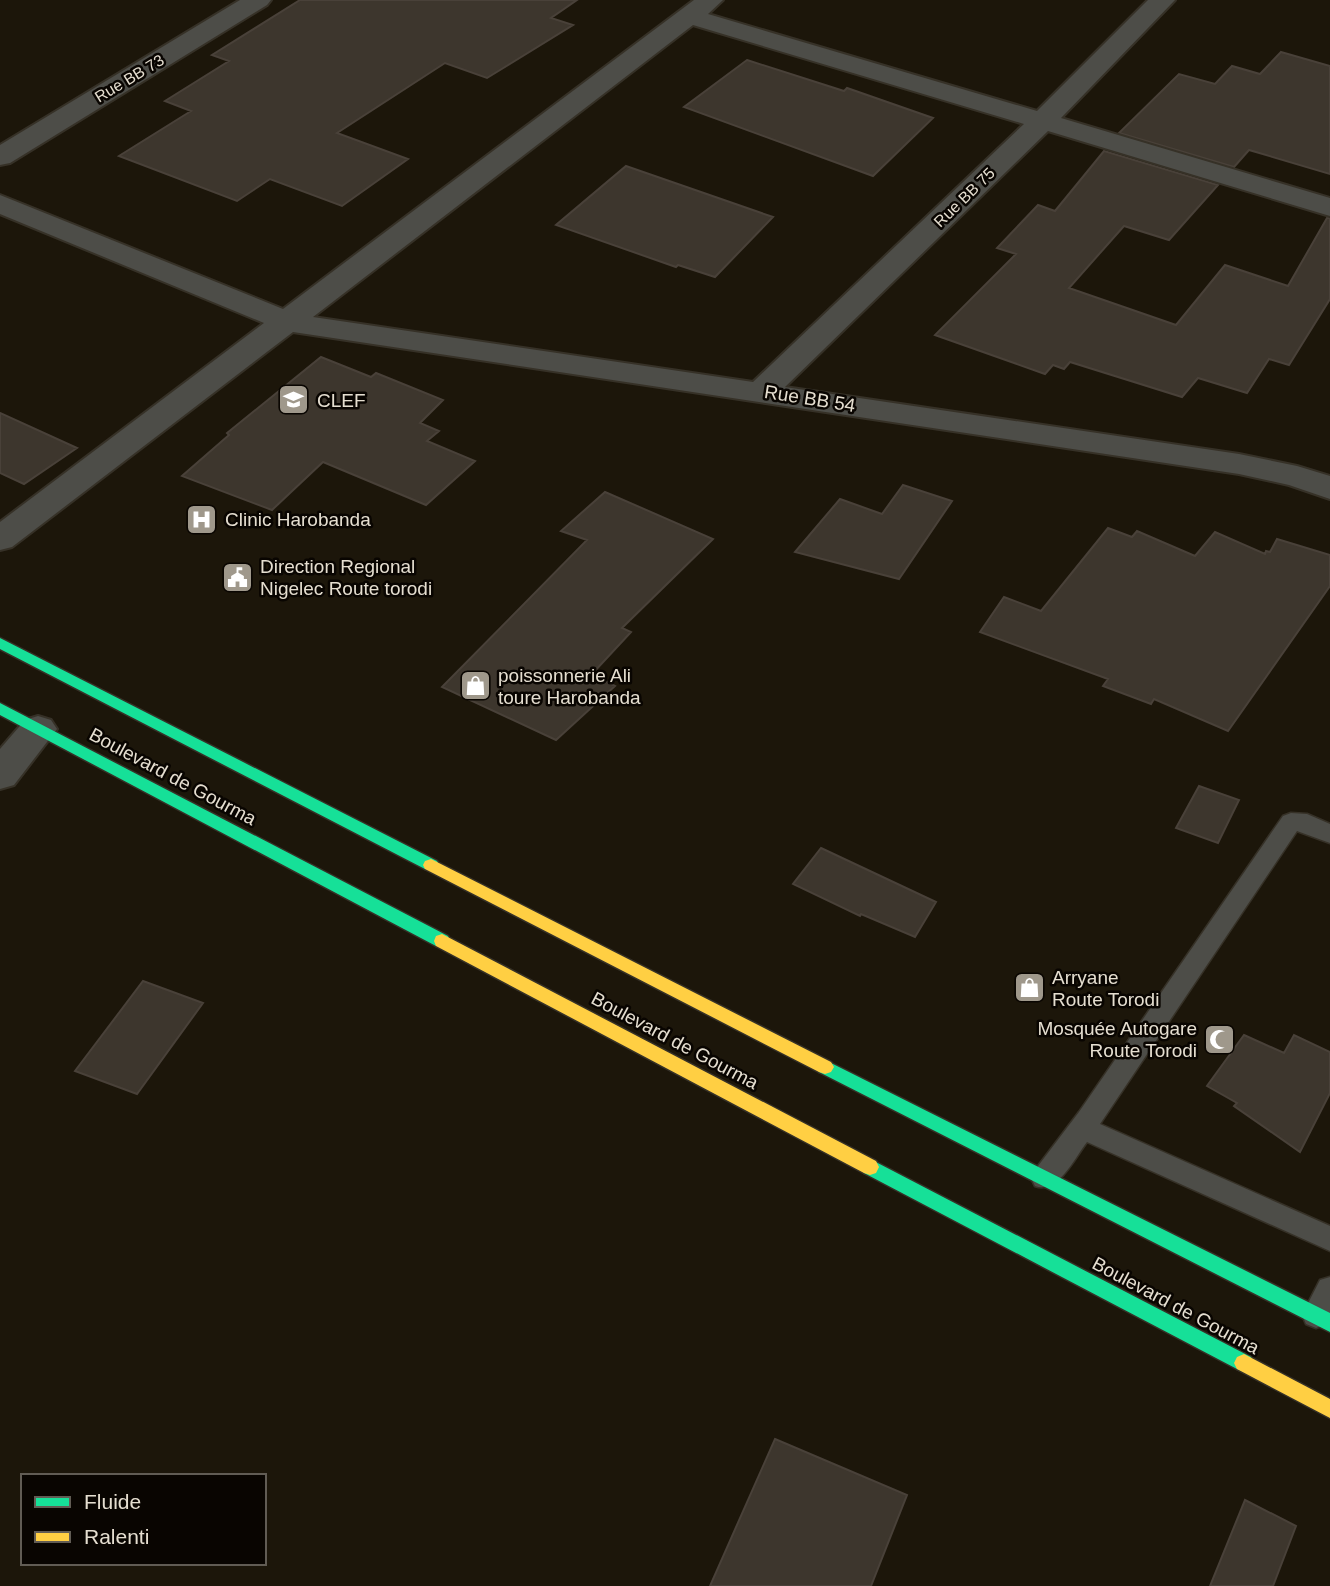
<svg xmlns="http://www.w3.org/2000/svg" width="1330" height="1586" viewBox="0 0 1330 1586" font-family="Helvetica,sans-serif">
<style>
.building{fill:#3d362d;stroke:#494139;stroke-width:2}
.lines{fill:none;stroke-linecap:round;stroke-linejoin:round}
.lane-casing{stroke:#363127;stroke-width:3}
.street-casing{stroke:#363127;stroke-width:4}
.fast-casing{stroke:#363127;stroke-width:3}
.slow-casing{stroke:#363127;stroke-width:3}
.lane{fill:#4d4d48;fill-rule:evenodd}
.street{fill:#4d4d48;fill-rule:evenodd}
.fast{fill:#16e098;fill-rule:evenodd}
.slow{fill:#ffcf43;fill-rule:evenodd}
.labels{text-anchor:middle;stroke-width:5;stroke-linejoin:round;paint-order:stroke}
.far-street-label{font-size:16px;fill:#e5ded0;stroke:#090501}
.street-label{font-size:19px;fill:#e5ded0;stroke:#090501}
.poi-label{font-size:19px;fill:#e5ded0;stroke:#090501;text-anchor:start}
</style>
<rect width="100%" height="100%" fill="#1c160a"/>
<!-- building -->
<path class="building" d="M 300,0 L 577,0 L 551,18 L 573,25 L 487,78 L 445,63 L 337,133 L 408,159 L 342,206 L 270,179 L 237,201 L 119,156 L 191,111 L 165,101 L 229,61 L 212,55 Z
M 1281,52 L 1330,66 L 1330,174 L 1249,150 L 1234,167 L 1119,133 L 1179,74 L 1215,84 L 1232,66 L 1260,74 Z
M 747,60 L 844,91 L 847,88 L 933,118 L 873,176 L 684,107 Z
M 1104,151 L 1218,185 L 1169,240 L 1124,226 L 1069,288 L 1176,325 L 1225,265 L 1288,286 L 1327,218 L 1330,218 L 1330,299 L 1289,365 L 1269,359 L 1247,393 L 1198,378 L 1182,397 L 1070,362 L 1064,369 L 1053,365 L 1045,374 L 935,335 L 1016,254 L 997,248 L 1038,205 L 1055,211 Z
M 626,166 L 773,217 L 715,277 L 678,265 L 676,267 L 556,225 Z
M 321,357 L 371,377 L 376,373 L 443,400 L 420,423 L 439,431 L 427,441 L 475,461 L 426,505 L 323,462 L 272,510 L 182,476 L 229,435 L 227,433 Z
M 0,413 L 77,448 L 24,484 L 0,473 Z
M 903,485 L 952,501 L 899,579 L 795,552 L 840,499 L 882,514 Z
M 605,492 L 713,539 L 622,628 L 631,632 L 592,674 L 615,686 L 556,740 L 442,687 L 587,540 L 561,531 Z
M 1108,528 L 1132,537 L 1137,531 L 1195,556 L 1215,532 L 1265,554 L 1266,551 L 1270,552 L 1277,539 L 1330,555 L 1330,586 L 1228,731 L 1154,699 L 1151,704 L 1103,686 L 1108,679 L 980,632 L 1004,597 L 1041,611 Z
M 1199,786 L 1239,800 L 1218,843 L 1176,828 Z
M 821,848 L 936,902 L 915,937 L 861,914 L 860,916 L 793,884 Z
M 143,981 L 203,1003 L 137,1094 L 75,1071 Z
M 1244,1035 L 1284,1053 L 1294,1035 L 1330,1052 L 1330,1093 L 1300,1152 L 1234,1106 L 1237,1103 L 1207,1086 Z
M 775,1439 L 907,1495 L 871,1586 L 710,1586 Z
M 1245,1500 L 1296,1526 L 1273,1586 L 1210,1586 Z"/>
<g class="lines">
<defs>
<path id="lane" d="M 1291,813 L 1307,814 L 1330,824 L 1330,843 L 1297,831 L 1100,1124 L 1330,1226 L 1330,1251 L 1087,1142 C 1074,1159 1058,1194 1035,1186 L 1031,1178 L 1035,1170 L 1079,1112 L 1283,816 Z
M 1330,1277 L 1330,1316 L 1326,1324 L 1316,1328 L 1306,1324 L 1302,1315 L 1320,1280 Z"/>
<path id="street" d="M 240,0 L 271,0 L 267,5 L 10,163 L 0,165 L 0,145 Z
M 694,0 L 723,0 L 708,14 L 1037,111 L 1148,0 L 1175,0 L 1061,118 L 1330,198 L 1330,216 L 1048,131 L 785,387 L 1239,454 L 1297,466 L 1330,476 L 1330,499 L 1289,485 L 1239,474 L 293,332 L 12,547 L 0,550 L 0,522 L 264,323 L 0,214 L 0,195 L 283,309 ZM 693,25 L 1024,124 L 753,382 L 313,317 Z
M 38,716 L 51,720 L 57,729 L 14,785 L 0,789 L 0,749 L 25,720 Z"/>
<path id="fast" d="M 0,638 L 437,861 L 439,865 L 437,869 L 425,869 L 0,649 Z
M 0,703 L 448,936 L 450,941 L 448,946 L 436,946 L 0,715 Z
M 825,1060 L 1330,1313 L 1330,1332 L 819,1072 L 816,1067 L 819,1062 Z
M 870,1159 L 1251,1357 L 1254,1363 L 1251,1369 L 1244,1372 L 1237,1369 L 864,1173 L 861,1167 L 864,1161 Z"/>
<path id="slow" d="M 431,859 L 831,1062 L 834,1067 L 831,1072 L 825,1074 L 819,1072 L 425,869 L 423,865 L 425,861 Z
M 442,934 L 876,1161 L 879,1167 L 876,1173 L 870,1175 L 864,1173 L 436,946 L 434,941 L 436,936 Z
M 1244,1354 L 1330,1399 L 1330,1418 L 1237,1369 L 1234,1363 L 1237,1357 Z"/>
</defs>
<!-- lane casing -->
<use href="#lane" class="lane-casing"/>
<!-- street casing -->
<use href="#street" class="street-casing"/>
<!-- fast casing -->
<use href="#fast" class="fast-casing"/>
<!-- slow casing -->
<use href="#slow" class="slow-casing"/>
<!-- lane -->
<use href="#lane" class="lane"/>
<!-- street -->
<use href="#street" class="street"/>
<!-- fast -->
<use href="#fast" class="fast"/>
<!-- slow -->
<use href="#slow" class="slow"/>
</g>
<!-- icons -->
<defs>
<symbol id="university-square" viewBox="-11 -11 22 22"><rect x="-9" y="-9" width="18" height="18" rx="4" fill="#9f988b" stroke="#090501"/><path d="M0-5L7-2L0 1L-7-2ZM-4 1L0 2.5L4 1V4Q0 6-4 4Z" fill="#fff"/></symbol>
<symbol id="hospital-square" viewBox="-11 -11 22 22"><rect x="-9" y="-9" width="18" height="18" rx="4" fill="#9f988b" stroke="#090501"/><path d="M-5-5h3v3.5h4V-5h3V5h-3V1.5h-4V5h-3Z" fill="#fff"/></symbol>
<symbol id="civic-square" viewBox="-11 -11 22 22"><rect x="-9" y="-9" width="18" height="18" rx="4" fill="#9f988b" stroke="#090501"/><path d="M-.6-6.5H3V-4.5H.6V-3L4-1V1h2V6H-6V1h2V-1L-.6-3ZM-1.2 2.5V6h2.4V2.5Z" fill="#fff"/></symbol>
<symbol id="shop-square" viewBox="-11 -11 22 22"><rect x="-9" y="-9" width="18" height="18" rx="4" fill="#9f988b" stroke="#090501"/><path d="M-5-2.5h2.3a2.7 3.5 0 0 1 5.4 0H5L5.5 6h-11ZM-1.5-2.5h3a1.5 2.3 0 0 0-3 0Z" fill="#fff"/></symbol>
<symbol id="mosque-square" viewBox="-11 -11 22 22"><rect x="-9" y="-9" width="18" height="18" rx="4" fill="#9f988b" stroke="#090501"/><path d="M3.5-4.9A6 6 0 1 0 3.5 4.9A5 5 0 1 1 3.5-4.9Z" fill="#fff"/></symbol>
</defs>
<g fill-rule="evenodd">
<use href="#university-square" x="276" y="382" width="35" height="35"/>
<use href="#hospital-square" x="184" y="502" width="35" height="35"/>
<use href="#civic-square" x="220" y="560" width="35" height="35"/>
<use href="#shop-square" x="458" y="668" width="35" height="35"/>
<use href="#shop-square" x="1012" y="970" width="35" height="35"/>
<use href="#mosque-square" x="1202" y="1022" width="35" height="35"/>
</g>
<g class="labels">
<!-- far-street labels -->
<g class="far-street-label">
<text transform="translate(129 78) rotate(-31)" y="6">Rue BB 73</text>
<text transform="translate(964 197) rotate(-44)" y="6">Rue BB 75</text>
</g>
<!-- street labels -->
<g class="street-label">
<text transform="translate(810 398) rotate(9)" y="7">Rue BB 54</text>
<text transform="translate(173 776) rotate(28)" y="7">Boulevard de Gourma</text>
<text transform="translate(675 1040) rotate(28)" y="7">Boulevard de Gourma</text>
<text transform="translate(1176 1305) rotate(28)" y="7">Boulevard de Gourma</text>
</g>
<!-- poi labels -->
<g class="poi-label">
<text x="317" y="407">CLEF</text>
<text x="225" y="526">Clinic Harobanda</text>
<text x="260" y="573">Direction Regional<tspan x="260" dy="22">Nigelec Route torodi</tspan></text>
<text x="498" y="682">poissonnerie Ali<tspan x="498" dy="22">toure Harobanda</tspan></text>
<text x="1052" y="984">Arryane<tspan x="1052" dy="22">Route Torodi</tspan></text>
<text x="1197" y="1035" text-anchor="end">Mosquée Autogare<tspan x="1197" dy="22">Route Torodi</tspan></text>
</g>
</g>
<!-- legend -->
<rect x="21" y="1474" width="245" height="91" fill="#090501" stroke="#615c54" stroke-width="2"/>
<rect x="35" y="1497" width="35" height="10" fill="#16e098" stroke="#615c54" stroke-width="2"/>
<text x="84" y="1509" font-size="21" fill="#e5ded0">Fluide</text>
<rect x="35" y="1532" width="35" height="10" fill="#ffcf43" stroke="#615c54" stroke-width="2"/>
<text x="84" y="1544" font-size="21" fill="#e5ded0">Ralenti</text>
</svg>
